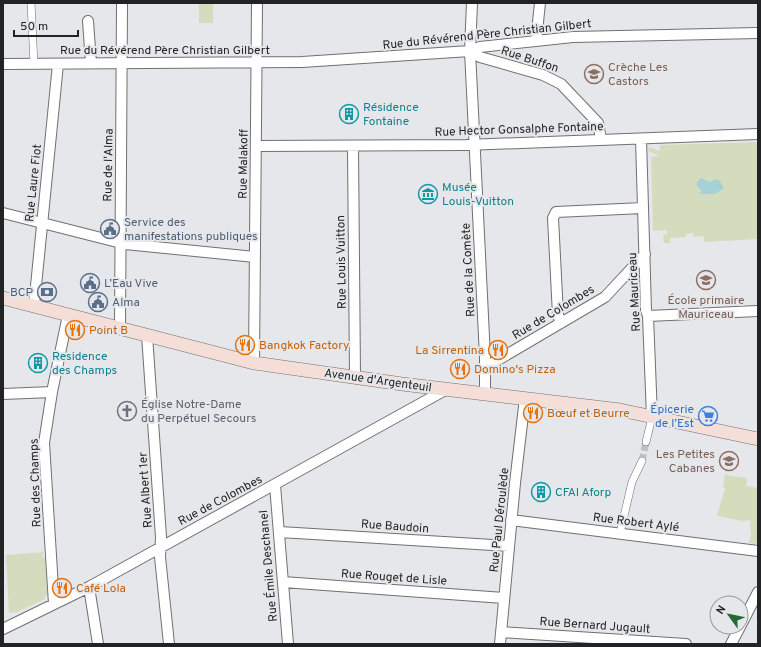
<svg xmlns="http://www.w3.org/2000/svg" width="761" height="647" viewBox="0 0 761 647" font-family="Overpass,sans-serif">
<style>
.green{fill:#d5dcbe}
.water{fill:#a5d2d6}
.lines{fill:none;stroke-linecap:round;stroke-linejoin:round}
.pedestrian-tunnel{stroke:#bfc0c2;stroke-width:7;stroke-dasharray:7 3.5;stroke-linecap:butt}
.pedestrian-casing{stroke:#6f7072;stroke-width:8}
.minor-casing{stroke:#6f7072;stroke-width:12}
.secondary-casing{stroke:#6f7072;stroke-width:14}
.pedestrian{stroke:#fff;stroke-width:7}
.minor{stroke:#fff;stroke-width:10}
.secondary{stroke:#f5ddd8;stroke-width:13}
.labels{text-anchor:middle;stroke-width:4;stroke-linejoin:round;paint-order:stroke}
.street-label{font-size:12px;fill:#222324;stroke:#e6e7ea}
.education-label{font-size:12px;fill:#785e54;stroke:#e6e7ea;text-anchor:start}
.culture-label{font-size:12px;fill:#0d838f;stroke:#e6e7ea;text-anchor:start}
.service-label{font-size:12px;fill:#4e5e75;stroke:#e6e7ea;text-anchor:start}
.food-label{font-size:12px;fill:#c56008;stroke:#e6e7ea;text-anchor:start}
.worship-label{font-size:12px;fill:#5b616d;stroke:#e6e7ea;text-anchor:start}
.shop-label{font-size:12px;fill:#366cbe;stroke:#e6e7ea;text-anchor:end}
</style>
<rect width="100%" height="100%" fill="#e6e7ea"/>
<!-- green -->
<path class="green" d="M 199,3 L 213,3 L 213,23 L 199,23 Z
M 758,142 L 758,239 L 704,242 L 704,236 L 693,237 L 693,233 L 686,234 L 686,237 L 670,238 L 670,243 L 664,243 L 663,235 L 667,234 L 667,230 L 653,231 L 651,157 L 660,156 L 648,151 L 649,147 L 660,151 L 660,145 Z
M 725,474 L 731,476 L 747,478 L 746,486 L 758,488 L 758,544 L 749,543 L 751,535 L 750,520 L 743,521 L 717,516 L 725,488 L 723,487 Z
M 44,552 L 42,555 L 45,559 L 48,593 L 45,596 L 45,599 L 17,612 L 9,613 L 6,555 Z"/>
<!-- water -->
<path class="water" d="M 701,178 L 710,182 L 715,179 L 719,180 L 724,188 L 715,194 L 701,194 L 700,193 L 702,191 L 697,186 L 697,182 Z"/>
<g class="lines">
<!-- pedestrian-tunnel -->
<path class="pedestrian-tunnel" d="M 642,461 L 646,442"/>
<defs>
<path id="pedestrian" d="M 31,3 L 34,64
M 646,442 L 652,417
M 620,533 L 632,482 L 642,461"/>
<path id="minor" d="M 472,3 L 470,51 L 485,357 L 485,393
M 88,21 L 91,63
M 536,41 L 540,3
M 470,51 L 480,57 L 543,75 L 561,84 L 598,123 L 601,139
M 3,64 L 302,62 L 470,51 L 480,47 L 573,37 L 758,33
M 641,139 L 646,310 L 648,316 L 652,417
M 256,146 L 466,145 L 758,134
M 353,146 L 355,377
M 3,213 L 125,244 L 255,257
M 34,306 L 58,64
M 648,316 L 758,311
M 561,323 L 558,315 L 553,218 L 556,212 L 643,208
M 120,327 L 122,3
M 147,335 L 161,537 L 160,557 L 169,644
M 254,363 L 257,3
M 486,367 L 605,297 L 645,254
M 3,394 L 52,392
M 275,485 L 288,644
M 511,520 L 758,551
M 280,532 L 509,546
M 283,582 L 504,598
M 89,587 L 98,644
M 54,604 L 44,443 L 52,392 L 68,315
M 741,625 L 758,592
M 3,629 L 89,587 L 447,389
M 501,632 L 686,644
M 500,644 L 515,483 L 525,398
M 731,644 L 740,627"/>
<path id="secondary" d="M 3,298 L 254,363 L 402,384 L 620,410 L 758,439"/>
</defs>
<!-- pedestrian casing -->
<use href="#pedestrian" class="pedestrian-casing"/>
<!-- minor casing -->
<use href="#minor" class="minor-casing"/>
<!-- secondary casing -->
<use href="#secondary" class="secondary-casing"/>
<!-- pedestrian -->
<use href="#pedestrian" class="pedestrian"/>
<!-- minor -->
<use href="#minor" class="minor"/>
<!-- secondary -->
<use href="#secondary" class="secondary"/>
</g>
<!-- icons -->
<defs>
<symbol id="school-ring" viewBox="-11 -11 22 22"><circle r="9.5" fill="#e6e7ea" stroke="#8d6e63" stroke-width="1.5"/><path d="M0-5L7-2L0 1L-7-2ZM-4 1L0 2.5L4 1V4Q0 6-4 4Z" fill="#8d6e63"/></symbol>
<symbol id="building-ring" viewBox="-11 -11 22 22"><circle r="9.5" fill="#e6e7ea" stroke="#0f9aa8" stroke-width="1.5"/><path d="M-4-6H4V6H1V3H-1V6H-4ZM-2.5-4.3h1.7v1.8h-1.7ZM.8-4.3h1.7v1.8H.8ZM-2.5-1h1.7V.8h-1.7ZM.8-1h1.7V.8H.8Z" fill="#0f9aa8"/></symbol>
<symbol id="museum-ring" viewBox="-11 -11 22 22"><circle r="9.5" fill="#e6e7ea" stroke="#0f9aa8" stroke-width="1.5"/><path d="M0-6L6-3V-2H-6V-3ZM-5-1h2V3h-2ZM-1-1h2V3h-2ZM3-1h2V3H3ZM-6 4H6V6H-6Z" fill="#0f9aa8"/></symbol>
<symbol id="civic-ring" viewBox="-11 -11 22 22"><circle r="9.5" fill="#e6e7ea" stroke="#5c6f8a" stroke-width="1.5"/><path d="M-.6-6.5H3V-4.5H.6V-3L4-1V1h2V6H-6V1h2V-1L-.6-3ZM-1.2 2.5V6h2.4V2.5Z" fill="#5c6f8a"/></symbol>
<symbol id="bank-ring" viewBox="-11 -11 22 22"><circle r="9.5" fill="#e6e7ea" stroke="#5c6f8a" stroke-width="1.5"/><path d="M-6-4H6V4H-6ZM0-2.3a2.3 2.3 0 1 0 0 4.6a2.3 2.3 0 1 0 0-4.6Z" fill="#5c6f8a"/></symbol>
<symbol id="restaurant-ring" viewBox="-11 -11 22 22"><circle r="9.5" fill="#e6e7ea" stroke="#e8710a" stroke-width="1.5"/><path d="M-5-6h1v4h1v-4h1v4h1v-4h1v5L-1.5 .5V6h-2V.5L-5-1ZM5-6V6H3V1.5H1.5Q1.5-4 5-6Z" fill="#e8710a"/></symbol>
<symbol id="church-ring" viewBox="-11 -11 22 22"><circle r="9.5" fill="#e6e7ea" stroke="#6b7280" stroke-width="1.5"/><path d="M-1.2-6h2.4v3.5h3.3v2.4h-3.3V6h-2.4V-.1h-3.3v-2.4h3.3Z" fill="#6b7280"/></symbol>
<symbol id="supermarket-ring" viewBox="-11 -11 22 22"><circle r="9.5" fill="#e6e7ea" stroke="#3f7fe0" stroke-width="1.5"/><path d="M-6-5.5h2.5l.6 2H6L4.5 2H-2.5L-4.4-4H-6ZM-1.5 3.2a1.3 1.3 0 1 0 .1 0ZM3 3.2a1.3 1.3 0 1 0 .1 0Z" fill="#3f7fe0"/></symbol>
</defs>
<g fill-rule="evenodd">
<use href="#school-ring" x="583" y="63" width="22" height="22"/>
<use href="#building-ring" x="338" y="103" width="22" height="22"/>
<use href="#museum-ring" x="417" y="183" width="22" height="22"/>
<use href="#civic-ring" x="99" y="218" width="22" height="22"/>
<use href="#school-ring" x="695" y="269" width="22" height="22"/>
<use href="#civic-ring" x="79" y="272" width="22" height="22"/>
<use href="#bank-ring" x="36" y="281" width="22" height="22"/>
<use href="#civic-ring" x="87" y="291" width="22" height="22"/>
<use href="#restaurant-ring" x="64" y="319" width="22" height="22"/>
<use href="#restaurant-ring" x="234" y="334" width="22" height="22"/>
<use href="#restaurant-ring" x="487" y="339" width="22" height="22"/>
<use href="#building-ring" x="27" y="352" width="22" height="22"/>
<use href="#restaurant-ring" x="449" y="358" width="22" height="22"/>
<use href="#church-ring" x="116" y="400" width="22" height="22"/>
<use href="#restaurant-ring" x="522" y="402" width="22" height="22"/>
<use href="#supermarket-ring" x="697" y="405" width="22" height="22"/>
<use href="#school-ring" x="718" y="450" width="22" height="22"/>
<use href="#building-ring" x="530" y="481" width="22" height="22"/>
<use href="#restaurant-ring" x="51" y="577" width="22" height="22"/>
</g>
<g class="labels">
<!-- street labels -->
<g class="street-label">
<text transform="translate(487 34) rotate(-6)" y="4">Rue du Révérend Père Christian Gilbert</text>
<text x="165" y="54">Rue du Révérend Père Christian Gilbert</text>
<text transform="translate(530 59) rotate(18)" y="4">Rue Buffon</text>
<text transform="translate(519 129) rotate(-2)" y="4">Rue Hector Gonsalphe Fontaine</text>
<text transform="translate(243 164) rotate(-89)" y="4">Rue Malakoff</text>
<text transform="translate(108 165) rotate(-89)" y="4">Rue de l'Alma</text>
<text transform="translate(33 183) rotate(-84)" y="4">Rue Laure Fiot</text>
<text transform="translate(341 262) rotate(-91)" y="4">Rue Louis Vuitton</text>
<text transform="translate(468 270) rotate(-93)" y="4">Rue de la Comète</text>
<text transform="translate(634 292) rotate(-93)" y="4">Rue Mauriceau</text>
<text transform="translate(553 312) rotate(-31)" y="4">Rue de Colombes</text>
<text transform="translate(378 380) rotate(8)" y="4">Avenue d'Argenteuil</text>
<text transform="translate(35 483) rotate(-92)" y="4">Rue des Champs</text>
<text transform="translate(145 490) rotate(-94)" y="4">Rue Albert 1er</text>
<text transform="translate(220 500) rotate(-28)" y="4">Rue de Colombes</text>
<text transform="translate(499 520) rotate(-84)" y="4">Rue Paul Déroulède</text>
<text transform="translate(636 522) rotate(7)" y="4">Rue Robert Aylé</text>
<text transform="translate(395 526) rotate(4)" y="4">Rue Baudoin</text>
<text transform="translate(268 566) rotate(-95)" y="4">Rue Émile Deschanel</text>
<text transform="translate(394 577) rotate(4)" y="4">Rue Rouget de Lisle</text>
<text transform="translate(595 625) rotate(4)" y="4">Rue Bernard Jugault</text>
</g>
<!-- education labels -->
<g class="education-label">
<text x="608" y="71">Crèche Les<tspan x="608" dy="14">Castors</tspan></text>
<text x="706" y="304" text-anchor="middle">École primaire<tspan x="706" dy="14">Mauriceau</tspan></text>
<text x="715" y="458" text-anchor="end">Les Petites<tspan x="715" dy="14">Cabanes</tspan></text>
</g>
<!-- culture labels -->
<g class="culture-label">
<text x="363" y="111">Résidence<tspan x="363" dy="14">Fontaine</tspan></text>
<text x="442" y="191">Musée<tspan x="442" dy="14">Louis-Vuitton</tspan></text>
<text x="52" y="360">Residence<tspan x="52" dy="14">des Champs</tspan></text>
<text x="555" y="496">CFAI Aforp</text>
</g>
<!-- service labels -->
<g class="service-label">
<text x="124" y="226">Service des<tspan x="124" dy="14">manifestations publiques</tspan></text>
<text x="104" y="287">L’Eau Vive</text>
<text x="33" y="296" text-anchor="end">BCP</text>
<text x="112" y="306">Alma</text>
</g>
<!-- food labels -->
<g class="food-label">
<text x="89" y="334">Point B</text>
<text x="259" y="349">Bangkok Factory</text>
<text x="484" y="354" text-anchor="end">La Sirrentina</text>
<text x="474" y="373">Domino's Pizza</text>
<text x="547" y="417">Bœuf et Beurre</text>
<text x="76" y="592">Café Lola</text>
</g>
<!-- worship labels -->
<g class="worship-label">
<text x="141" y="408">Église Notre-Dame<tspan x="141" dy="14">du Perpétuel Secours</tspan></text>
</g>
<!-- shop labels -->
<g class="shop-label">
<text x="694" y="413">Épicerie<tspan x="694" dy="14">de l’Est</tspan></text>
</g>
</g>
<!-- border -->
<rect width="761" height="647" fill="none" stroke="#222324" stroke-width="8"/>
<!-- north arrow -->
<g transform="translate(729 615) rotate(303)"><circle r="19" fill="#e6e7ea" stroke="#98999b"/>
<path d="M0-3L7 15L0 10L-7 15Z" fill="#256b37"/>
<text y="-6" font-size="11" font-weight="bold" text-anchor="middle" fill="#222324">N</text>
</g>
<!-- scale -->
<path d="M14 30v6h64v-6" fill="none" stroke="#222324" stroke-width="2"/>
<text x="20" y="30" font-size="12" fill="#222324" stroke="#e6e7ea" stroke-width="3" paint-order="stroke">50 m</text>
</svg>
